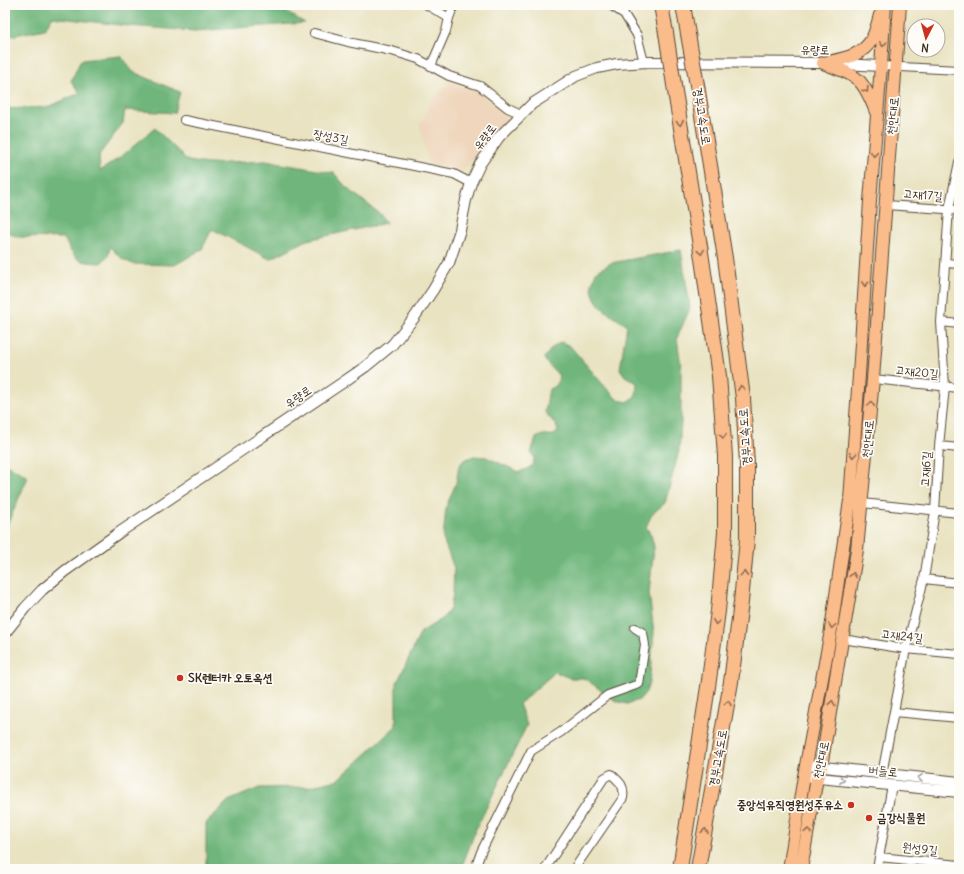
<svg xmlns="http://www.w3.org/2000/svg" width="964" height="874" viewBox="0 0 964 874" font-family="Delius,'Poor Story',sans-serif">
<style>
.built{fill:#efd6bc}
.forest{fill:#6fb67c;stroke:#55704d}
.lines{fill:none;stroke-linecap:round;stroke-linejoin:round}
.minor-casing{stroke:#554636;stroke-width:10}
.tertiary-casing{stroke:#554636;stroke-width:12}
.primary-casing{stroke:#554636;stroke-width:14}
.motorway-casing{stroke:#554636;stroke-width:16}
.minor{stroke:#fff;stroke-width:8}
.tertiary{stroke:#fff;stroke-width:10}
.primary{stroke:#fabc8b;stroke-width:12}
.motorway{stroke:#fabc8b;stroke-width:14}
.motorway-bridge-casing{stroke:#554636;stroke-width:16;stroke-linecap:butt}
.motorway-bridge{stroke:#fabc8b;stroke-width:14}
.oneway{stroke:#916c4f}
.oneway2{stroke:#a79f9a}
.poi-dot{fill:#c8321e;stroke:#fdfcf7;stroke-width:1.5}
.labels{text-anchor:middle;stroke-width:3.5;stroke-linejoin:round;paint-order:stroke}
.street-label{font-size:12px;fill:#3b2a1e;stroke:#fdfcf7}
.poi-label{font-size:12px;font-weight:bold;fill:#3b2a1e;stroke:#fdfcf7;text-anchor:start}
</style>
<rect width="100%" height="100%" fill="#fdfcf7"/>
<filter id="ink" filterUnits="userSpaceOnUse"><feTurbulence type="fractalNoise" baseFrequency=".025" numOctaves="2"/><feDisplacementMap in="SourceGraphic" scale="8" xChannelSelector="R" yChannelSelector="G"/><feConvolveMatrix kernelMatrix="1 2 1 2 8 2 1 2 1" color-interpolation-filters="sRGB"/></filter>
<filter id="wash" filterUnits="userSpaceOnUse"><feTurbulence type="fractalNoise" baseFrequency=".012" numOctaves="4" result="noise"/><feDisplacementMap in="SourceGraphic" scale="16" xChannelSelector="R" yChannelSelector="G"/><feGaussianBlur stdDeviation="0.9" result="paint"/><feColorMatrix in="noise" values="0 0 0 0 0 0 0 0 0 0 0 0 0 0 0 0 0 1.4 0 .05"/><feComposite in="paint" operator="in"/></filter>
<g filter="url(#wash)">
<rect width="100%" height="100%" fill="#e9e3c1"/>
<!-- built -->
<path class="built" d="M 451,83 L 477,91 L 507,119 L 462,172 L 456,169 L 429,164 L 420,125 L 432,99 Z"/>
<!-- forest -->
<path class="forest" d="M 5,5 L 286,5 L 283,10 L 305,23 L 195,31 L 129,26 L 52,17 L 45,29 L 5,37 Z
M 121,56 L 133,72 L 180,92 L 174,113 L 125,110 L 123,123 L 99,155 L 100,171 L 122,156 L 155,128 L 188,161 L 207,164 L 265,161 L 334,173 L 346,187 L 380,214 L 386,223 L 307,240 L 270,259 L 212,229 L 202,249 L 175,265 L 133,264 L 122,259 L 110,247 L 108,256 L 101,263 C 76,262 75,260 64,238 L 17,237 L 5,231 L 5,109 L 48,107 L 80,93 L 71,81 L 81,60 Z
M 681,250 L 690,308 L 677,338 L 681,366 L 681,422 L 679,451 L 665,503 L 652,514 L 646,527 L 651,535 L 654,547 L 649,593 L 654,633 L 649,683 L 646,692 L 639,700 L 627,704 L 616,701 L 584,678 L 570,678 L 555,672 L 519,704 L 527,725 L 476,829 L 461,869 L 206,869 L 206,823 L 228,801 L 259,788 L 307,787 L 338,780 L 396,726 L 396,685 L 421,632 L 442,619 L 450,609 L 453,594 L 454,568 L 443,539 L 446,507 L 456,483 L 459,466 L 464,460 L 474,456 L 486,457 L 519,472 L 527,469 L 533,465 L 534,457 L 531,453 L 536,438 C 538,437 540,436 543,435 C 550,434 553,438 558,431 L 556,425 L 545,412 L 549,389 L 557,385 L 559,376 C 554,369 547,365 544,358 L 553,347 L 561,342 L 570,346 L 607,389 L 618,400 L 628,402 L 636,395 L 637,383 L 625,376 L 620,369 L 627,325 C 612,316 591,305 592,284 C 593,280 595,276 596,272 L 611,263 Z
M 5,463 L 28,477 L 5,530 Z"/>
</g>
<g filter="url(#ink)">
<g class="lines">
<defs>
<path id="minor" d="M 427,5 L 449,18 L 446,31 L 431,66
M 610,5 L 624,14 L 637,35 L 644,62
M 449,18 L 454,5
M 314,33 L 348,42 L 392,51 L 418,59 L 449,76 L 480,86 L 508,108 L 521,114
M 881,66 L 959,70
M 184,120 L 454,174 L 471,183
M 886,205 L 959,210
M 946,263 L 959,264
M 941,322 L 959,324
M 873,379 L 959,388
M 939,446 L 959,448
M 862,503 L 959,513
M 924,579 L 959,583
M 842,639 L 906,649 L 959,654
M 894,712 L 959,718
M 882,774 L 906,649 L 924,579 L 935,511 L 939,446 L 945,387 L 941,322 L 949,209 L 959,162
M 879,857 L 959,865
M 475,869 L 481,852 L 531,751 L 561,732 L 608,695 L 639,684 L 645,645 L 643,633 L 635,628
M 545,869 L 604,778 L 611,774 C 620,782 625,786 623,798 L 574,869
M 877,869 L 892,785"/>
<path id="tertiary" d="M 5,633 L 25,608 L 42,590 L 65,571 L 120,532 L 342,383 L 365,367 L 392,345 L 414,318 L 433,290 L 449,263 L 460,230 L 466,200 L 471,183 L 480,164 L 499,137 L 532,104 L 576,76 L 597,68 L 617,64 L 647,62 L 823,63 L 881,66
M 806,765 L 959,782
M 809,777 L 959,792"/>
<path id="primary" d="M 823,63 C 841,59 862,57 872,39 C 876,31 878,22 880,15
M 823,63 C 857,76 862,76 876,112
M 789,869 L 804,776 L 830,636 L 850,500 L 859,375 L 870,201 L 881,66 L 885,5
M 801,869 L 817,778 L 821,767 L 857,550 L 873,379 L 900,5"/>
<path id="motorway" d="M 661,5 L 666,33
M 683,5 L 688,34
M 674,85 L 701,252 L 719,376 L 725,456 L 725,533 L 718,611 L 709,680 L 680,869
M 697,85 L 725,258 L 743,398 L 747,464 L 747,539 L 741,602 L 731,682 L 698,869"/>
</defs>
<!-- minor casing -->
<use href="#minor" class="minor-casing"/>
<!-- tertiary casing -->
<use href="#tertiary" class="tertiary-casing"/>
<!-- primary casing -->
<use href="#primary" class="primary-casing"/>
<!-- motorway casing -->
<use href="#motorway" class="motorway-casing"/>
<!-- minor -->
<use href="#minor" class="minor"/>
<!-- tertiary -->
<use href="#tertiary" class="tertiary"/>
<!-- primary -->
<use href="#primary" class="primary"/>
<!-- motorway -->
<use href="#motorway" class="motorway"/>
<defs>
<path id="motorway-bridge" d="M 666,33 L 674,85
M 688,34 L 697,85"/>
</defs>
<!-- motorway-bridge casing -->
<use href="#motorway-bridge" class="motorway-bridge-casing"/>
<!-- motorway-bridge -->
<use href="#motorway-bridge" class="motorway-bridge"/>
</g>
<!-- one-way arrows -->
<defs><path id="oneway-chevron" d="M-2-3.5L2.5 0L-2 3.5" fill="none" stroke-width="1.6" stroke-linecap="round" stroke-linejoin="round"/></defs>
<g class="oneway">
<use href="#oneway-chevron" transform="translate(883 44) rotate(93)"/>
<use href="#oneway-chevron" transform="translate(866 90) rotate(58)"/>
<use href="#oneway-chevron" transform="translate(680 123) rotate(81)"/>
<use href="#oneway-chevron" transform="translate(874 154) rotate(95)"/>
<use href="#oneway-chevron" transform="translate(701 252) rotate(81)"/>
<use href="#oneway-chevron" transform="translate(865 284) rotate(93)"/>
<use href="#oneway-chevron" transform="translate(741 388) rotate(-97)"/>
<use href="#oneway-chevron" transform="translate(871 404) rotate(-85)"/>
<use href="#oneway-chevron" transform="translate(723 436) rotate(85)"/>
<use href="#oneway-chevron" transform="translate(853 455) rotate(94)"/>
<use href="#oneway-chevron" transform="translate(744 574) rotate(-85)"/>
<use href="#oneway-chevron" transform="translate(853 575) rotate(-80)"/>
<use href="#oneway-chevron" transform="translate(716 622) rotate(97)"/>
<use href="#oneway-chevron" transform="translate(832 626) rotate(98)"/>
<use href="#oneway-chevron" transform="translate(728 703) rotate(-80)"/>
<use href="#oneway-chevron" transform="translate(832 703) rotate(-81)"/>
<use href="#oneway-chevron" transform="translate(705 831) rotate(-80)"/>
<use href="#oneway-chevron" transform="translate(808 831) rotate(-80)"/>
</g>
<g class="oneway2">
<use href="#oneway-chevron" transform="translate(920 778) rotate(-175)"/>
<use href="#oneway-chevron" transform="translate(842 780) rotate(6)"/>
</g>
</g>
<!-- markers -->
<g class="poi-dot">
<circle cx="180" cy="678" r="4"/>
<circle cx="851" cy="805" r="4"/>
<circle cx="869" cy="818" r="4"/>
</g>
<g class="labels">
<!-- street labels -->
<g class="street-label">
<text transform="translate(815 50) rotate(1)" y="4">유량로</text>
<text transform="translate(702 116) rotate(81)" y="4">경부고속도로</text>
<text transform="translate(893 116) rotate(-85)" y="4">천안대로</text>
<text transform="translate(331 137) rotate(11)" y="4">장성3길</text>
<text transform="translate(485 137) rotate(-53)" y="4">유량로</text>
<text transform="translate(923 195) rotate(4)" y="4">고재17길</text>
<text transform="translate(917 372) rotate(6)" y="4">고재20길</text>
<text transform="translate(298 397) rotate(-34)" y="4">유량로</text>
<text transform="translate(745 437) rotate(-94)" y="4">경부고속도로</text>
<text transform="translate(868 439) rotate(-85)" y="4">천안대로</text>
<text transform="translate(926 469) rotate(-86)" y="4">고재6길</text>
<text transform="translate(902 636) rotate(7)" y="4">고재24길</text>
<text transform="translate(718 758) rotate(-80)" y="4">경부고속도로</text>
<text transform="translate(821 760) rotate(-78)" y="4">천안대로</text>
<text transform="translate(883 771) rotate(6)" y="4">버들로</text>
<text transform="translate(920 849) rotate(6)" y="4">원성9길</text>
</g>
<!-- poi labels -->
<g class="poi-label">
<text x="188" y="682">SK렌터카 오토옥션</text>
<text x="843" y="809" text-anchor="end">중앙석유직영원성주유소</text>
<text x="877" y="822">금강식물원</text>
</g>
</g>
<!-- margin -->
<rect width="964" height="874" fill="none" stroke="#fdfcf7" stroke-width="20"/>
<!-- north arrow -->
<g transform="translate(926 38) rotate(186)"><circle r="19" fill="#fdfcf7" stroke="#afa8a0"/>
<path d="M0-3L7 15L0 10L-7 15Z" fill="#c8321e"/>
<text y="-6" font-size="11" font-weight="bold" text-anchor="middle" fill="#3b2a1e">N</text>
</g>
</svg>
